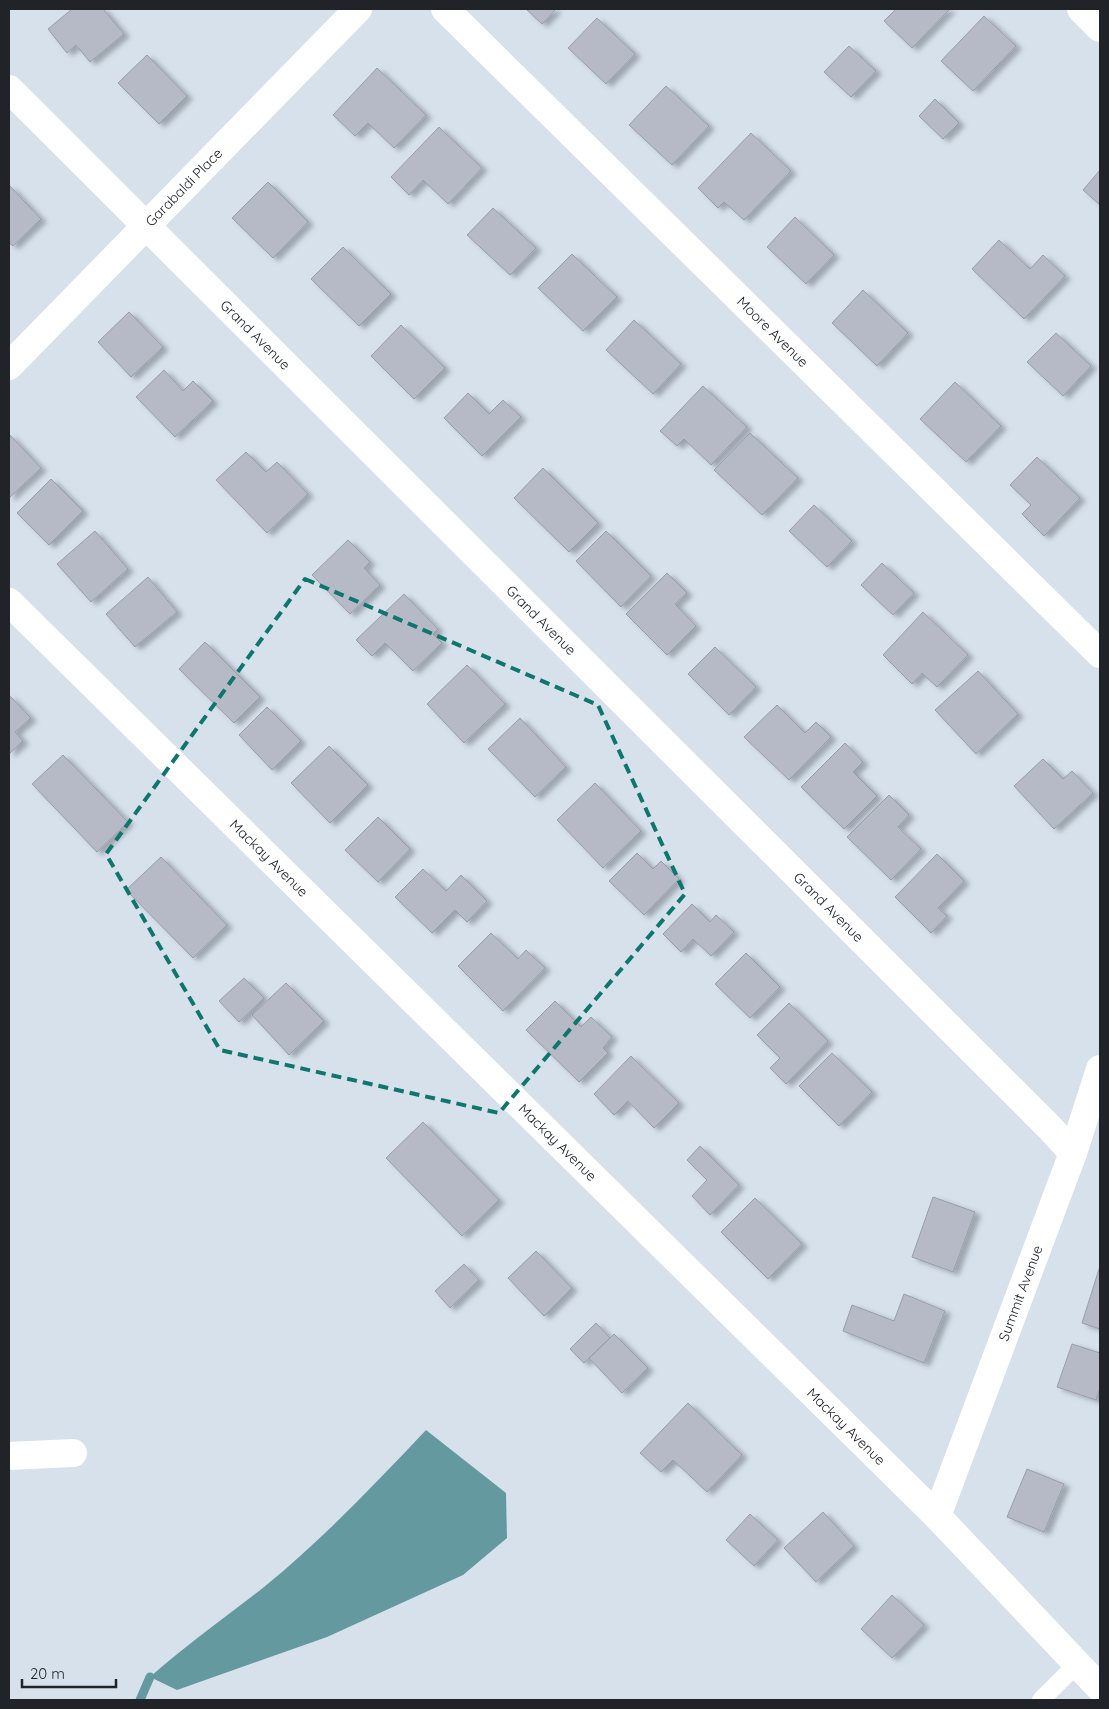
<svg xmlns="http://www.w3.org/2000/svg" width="1109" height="1709" viewBox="0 0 1109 1709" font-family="Quicksand,sans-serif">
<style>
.water{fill:#63999f}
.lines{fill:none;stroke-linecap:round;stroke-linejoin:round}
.stream{stroke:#63999f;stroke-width:9}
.building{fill:#b6bac7;stroke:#999daa;filter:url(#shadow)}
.lane{stroke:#fff;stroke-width:18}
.street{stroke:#fff;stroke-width:28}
.marked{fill:none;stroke:#0f766e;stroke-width:4;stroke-dasharray:10 6;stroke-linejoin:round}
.labels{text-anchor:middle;stroke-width:4.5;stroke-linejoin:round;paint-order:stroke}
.street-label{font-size:14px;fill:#202428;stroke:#d6e1ec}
</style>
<defs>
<filter id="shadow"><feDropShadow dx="5.5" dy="3" stdDeviation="2.5" flood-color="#0004"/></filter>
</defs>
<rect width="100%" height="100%" fill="#d6e1ec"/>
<!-- water -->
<path class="water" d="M 426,1430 L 506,1493 L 507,1538 L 463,1575 L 327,1637 L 177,1690 L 150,1677 C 186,1645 226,1617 264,1587 C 322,1540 374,1485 426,1430 Z"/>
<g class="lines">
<!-- stream -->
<path class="stream" d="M 140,1700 L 150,1677"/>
</g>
<!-- building -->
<path class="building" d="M 72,9 L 103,9 L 124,34 L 90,62 L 76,45 L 67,53 L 48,29 Z
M 526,9 L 556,9 L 542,24 Z
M 896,9 L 950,9 L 912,48 L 884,21 Z
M 984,16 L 1016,46 L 973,91 L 941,61 Z
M 597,18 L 635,54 L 606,84 L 568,48 Z
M 849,46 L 876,71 L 851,97 L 824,72 Z
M 147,55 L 187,96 L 159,124 L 118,83 Z
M 377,68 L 426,115 L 394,148 L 368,123 L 355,136 L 333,115 Z
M 666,86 L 709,126 L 672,165 L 629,125 Z
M 935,99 L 959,123 L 943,139 L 919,116 Z
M 439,127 L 482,168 L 448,204 L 423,180 L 409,195 L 391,177 Z
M 751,133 L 791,171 L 744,220 L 724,202 L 718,208 L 698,188 Z
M 1100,170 L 1100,205 L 1083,190 Z
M 268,182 L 308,222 L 273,258 L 232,218 Z
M 9,185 L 41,219 L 13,246 L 9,243 Z
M 493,208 L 536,248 L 510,275 L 467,235 Z
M 795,217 L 834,255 L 806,284 L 767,247 Z
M 999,240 L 1030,269 L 1043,255 L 1065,276 L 1024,319 L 972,269 Z
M 343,247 L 391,294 L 359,326 L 311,279 Z
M 572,254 L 617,297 L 583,331 L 538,288 Z
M 863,290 L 908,333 L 877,366 L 832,323 Z
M 129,312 L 163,347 L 131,377 L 98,342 Z
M 634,320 L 681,364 L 653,394 L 606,350 Z
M 401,325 L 445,368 L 414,399 L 371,356 Z
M 1056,333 L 1091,366 L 1063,396 L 1027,362 Z
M 164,370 L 183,391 L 193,381 L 213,401 L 175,437 L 136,397 Z
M 955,382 L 1001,426 L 966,462 L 920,419 Z
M 703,386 L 747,427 L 711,465 L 684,439 L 677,446 L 660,431 Z
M 468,393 L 489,414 L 503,400 L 521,417 L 482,456 L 444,418 Z
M 750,433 L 798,478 L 762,515 L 714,470 Z
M 9,434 L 41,468 L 9,498 Z
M 246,452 L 266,472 L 277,462 L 308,494 L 267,533 L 216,480 Z
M 1037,457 L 1080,498 L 1044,536 L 1022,514 L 1031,505 L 1010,485 Z
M 543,468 L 598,523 L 569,552 L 514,498 Z
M 51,479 L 83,511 L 49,545 L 17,513 Z
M 814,505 L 852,541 L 827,567 L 789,531 Z
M 95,531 L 128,569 L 91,602 L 57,564 Z
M 606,531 L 651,576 L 621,607 L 576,561 Z
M 348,540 L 370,562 L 364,568 L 380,585 L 350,614 L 312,575 Z
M 882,563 L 914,593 L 893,615 L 861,585 Z
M 667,573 L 687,593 L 675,604 L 696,626 L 667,655 L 626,614 Z
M 148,577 L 177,612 L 135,647 L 106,614 Z
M 404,594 L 438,629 L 433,634 L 442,643 L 413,671 L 385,643 L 372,656 L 356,640 Z
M 923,612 L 968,655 L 937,687 L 922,673 L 912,684 L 883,655 Z
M 205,642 L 260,697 L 234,723 L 179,669 Z
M 715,647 L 756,687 L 729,715 L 688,674 Z
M 467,665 L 505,704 L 464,743 L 427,704 Z
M 978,671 L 1018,714 L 976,754 L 935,710 Z
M 9,695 L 31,718 L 15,732 L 23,741 L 9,754 Z
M 777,705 L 805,733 L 816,722 L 831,737 L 789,780 L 744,737 Z
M 267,707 L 301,741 L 272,770 L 239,735 Z
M 520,718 L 566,767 L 535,797 L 488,749 Z
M 845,743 L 863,762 L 853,772 L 877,796 L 844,829 L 801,787 Z
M 329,746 L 368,785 L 330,823 L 291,783 Z
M 63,755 L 128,822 L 97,852 L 32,784 Z
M 1043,759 L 1063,779 L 1072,771 L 1093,793 L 1054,829 L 1014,786 Z
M 595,783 L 641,831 L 603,868 L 557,820 Z
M 889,795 L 909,815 L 898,827 L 921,849 L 891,880 L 847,837 Z
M 378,817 L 410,849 L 378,882 L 345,850 Z
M 637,853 L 653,869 L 661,861 L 679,879 L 644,915 L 609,881 Z
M 937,854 L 964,881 L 938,908 L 947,916 L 931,933 L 895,897 Z
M 161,857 L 227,925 L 193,958 L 126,890 Z
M 423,869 L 446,891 L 461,875 L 487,901 L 467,922 L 455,910 L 432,933 L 395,897 Z
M 692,904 L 710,922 L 716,915 L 734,932 L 711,956 L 693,939 L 681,952 L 663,934 Z
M 491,933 L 518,959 L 526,950 L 545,968 L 503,1011 L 458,966 Z
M 746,953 L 780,987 L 750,1018 L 715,984 Z
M 244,978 L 264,998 L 239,1022 L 219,1001 Z
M 286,983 L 324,1021 L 289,1055 L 252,1015 Z
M 555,1001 L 581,1027 L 591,1017 L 612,1037 L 603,1048 L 608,1053 L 579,1082 L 526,1030 Z
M 789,1003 L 828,1041 L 786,1084 L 770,1068 L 780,1058 L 757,1035 Z
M 832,1053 L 872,1092 L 839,1126 L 799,1086 Z
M 631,1056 L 679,1103 L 654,1128 L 628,1101 L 614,1115 L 594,1094 Z
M 423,1122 L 499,1200 L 462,1236 L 386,1158 Z
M 700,1146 L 739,1185 L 710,1215 L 692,1196 L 707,1180 L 687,1160 Z
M 933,1197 L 975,1212 L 953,1272 L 912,1257 Z
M 755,1198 L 802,1244 L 768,1279 L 721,1232 Z
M 536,1251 L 572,1288 L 544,1316 L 508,1278 Z
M 464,1264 L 479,1280 L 450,1308 L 435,1291 Z
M 1100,1266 L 1100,1329 L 1082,1323 Z
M 904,1294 L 945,1311 L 924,1363 L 843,1331 L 852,1305 L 894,1321 Z
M 596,1323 L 610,1338 L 584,1363 L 570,1349 Z
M 614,1334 L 648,1368 L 622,1393 L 589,1358 Z
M 1072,1344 L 1100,1353 L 1100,1388 L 1096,1400 L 1057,1387 Z
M 688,1403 L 742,1455 L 707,1492 L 673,1460 L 661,1472 L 640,1453 Z
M 1027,1469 L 1064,1484 L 1044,1532 L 1007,1517 Z
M 823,1512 L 854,1546 L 816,1582 L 784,1548 Z
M 750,1514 L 778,1540 L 754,1566 L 726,1540 Z
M 892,1595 L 924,1625 L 892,1658 L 861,1629 Z"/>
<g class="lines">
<!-- lane -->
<path class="lane" d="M 1041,1700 L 1077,1664"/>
<!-- street -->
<g class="street">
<path id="s1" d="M 445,9 L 1100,654"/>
<path d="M 1081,9 L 1100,28"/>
<path id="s2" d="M 9,89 L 1050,1128 L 1073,1153"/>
<path id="s3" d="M 9,366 L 358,9"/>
<path id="s4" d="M 9,602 L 937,1516 L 1100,1688"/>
<path d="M 9,1456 L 73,1453"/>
<path id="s5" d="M 937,1516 L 1073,1153 L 1100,1069"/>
</g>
</g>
<!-- marked area -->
<path class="marked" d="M 305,579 L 598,705 L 685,894 L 499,1113 L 220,1050 L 106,854 Z"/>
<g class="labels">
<!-- street labels -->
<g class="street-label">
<text dy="5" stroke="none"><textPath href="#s3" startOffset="250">Garabaldi Place</textPath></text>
<text dy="5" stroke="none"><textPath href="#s1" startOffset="460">Moore Avenue</textPath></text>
<text dy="5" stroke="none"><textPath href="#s2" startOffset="348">Grand Avenue</textPath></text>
<text dy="5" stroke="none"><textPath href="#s2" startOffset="752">Grand Avenue</textPath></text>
<text dy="5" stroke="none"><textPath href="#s4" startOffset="365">Mackay Avenue</textPath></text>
<text dy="5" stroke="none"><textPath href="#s2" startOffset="1158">Grand Avenue</textPath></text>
<text dy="5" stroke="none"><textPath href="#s4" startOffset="770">Mackay Avenue</textPath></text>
<text dy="5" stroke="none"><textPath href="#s5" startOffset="238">Summit Avenue</textPath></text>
<text dy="5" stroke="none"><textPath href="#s4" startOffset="1175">Mackay Avenue</textPath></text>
</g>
</g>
<!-- border -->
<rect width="1109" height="1709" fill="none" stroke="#202428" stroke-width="20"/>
<!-- scale -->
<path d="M22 1679v8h94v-8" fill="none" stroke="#202428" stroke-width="2.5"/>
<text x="30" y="1679" font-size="15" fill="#202428" stroke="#d6e1ec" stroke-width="4" paint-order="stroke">20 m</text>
</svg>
